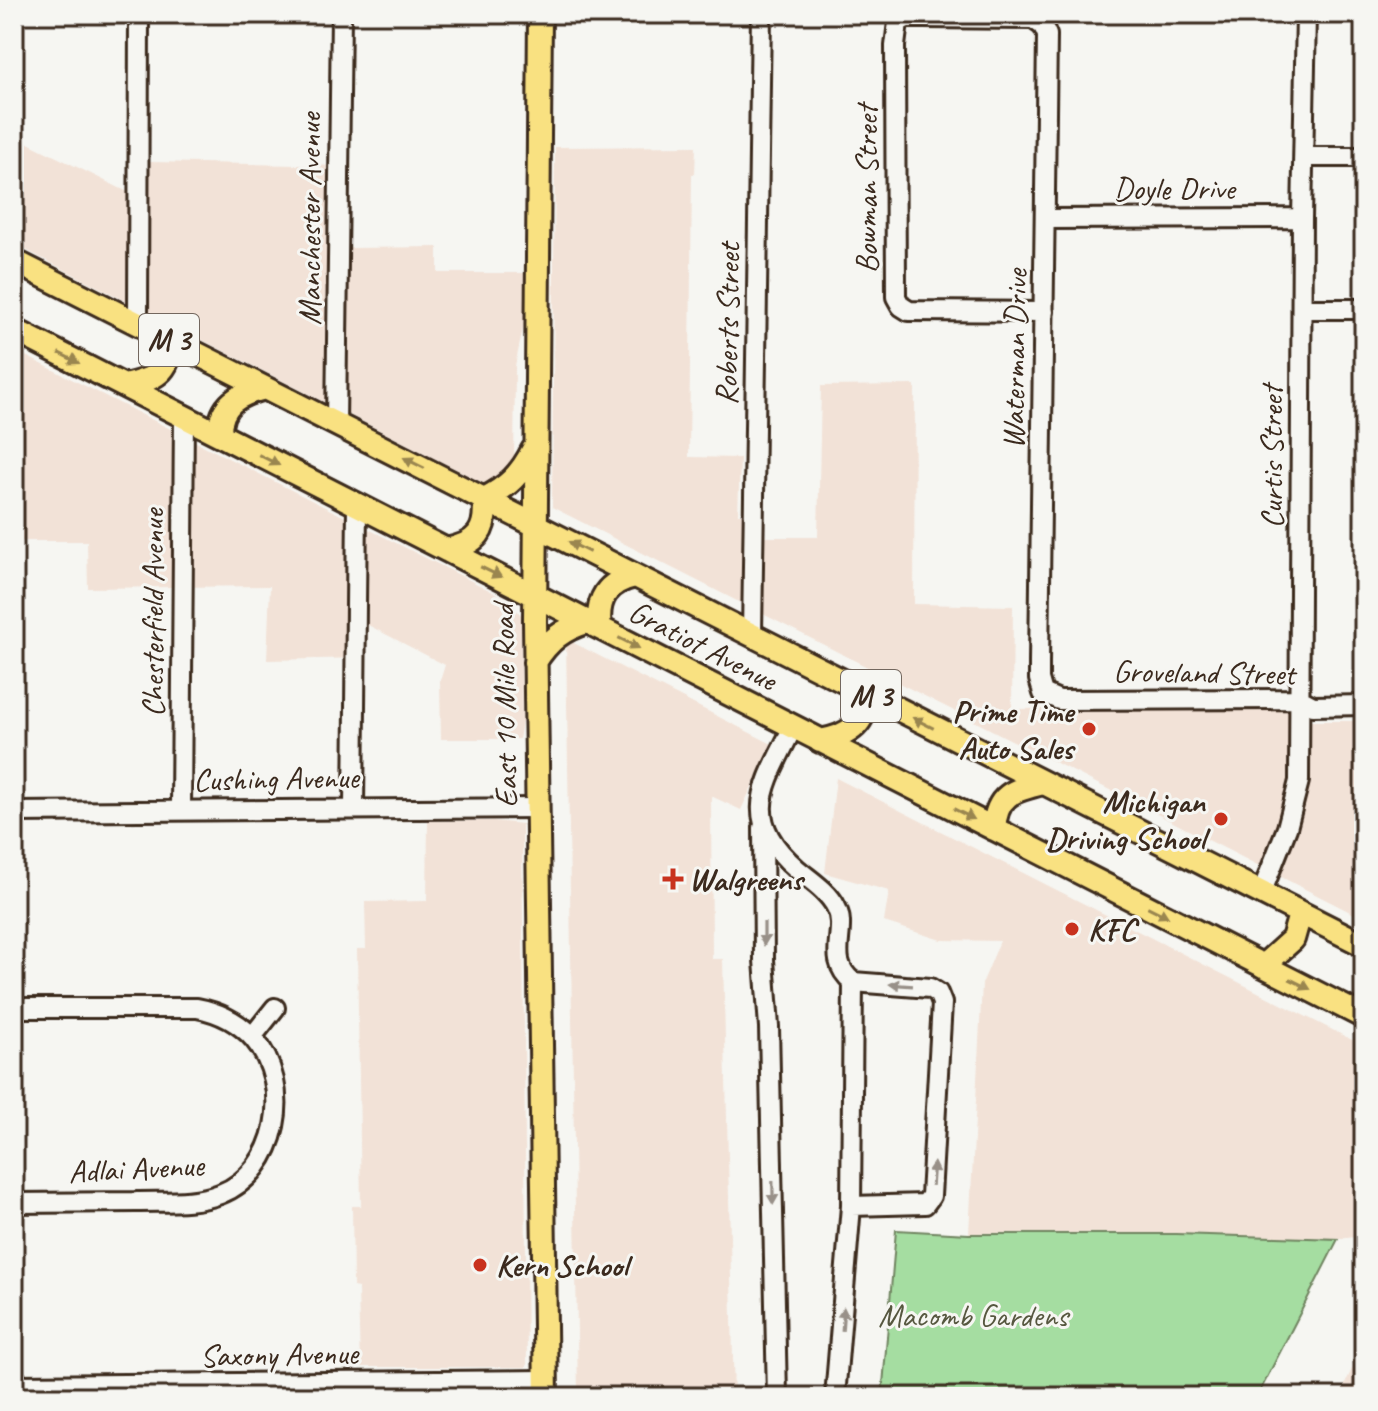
<svg xmlns="http://www.w3.org/2000/svg" width="1378" height="1411" viewBox="0 0 1378 1411" font-family="Caveat,sans-serif">
<style>
.built{fill:#f2e2d7}
.green{fill:#a5dda1;stroke:#708460;stroke-width:2}
.lines{fill:none;stroke-linecap:round;stroke-linejoin:round}
.minor-casing{stroke:#3b2a1e;stroke-width:24}
.major-casing{stroke:#3b2a1e;stroke-width:28}
.minor{stroke:#f6f6f2;stroke-width:18}
.major{stroke:#f9e181;stroke-width:22}
.oneway{fill:#9a8650}
.oneway2{fill:#989088}
.poi-dot{fill:#c8321e;stroke:#f6f6f2;stroke-width:3}
.labels{text-anchor:middle;stroke-width:6;stroke-linejoin:round;paint-order:stroke}
.shield{fill:#f6f6f2;stroke:#73675e;stroke-width:2}
.shield-label{font-size:30px;font-weight:bold;fill:#3b2a1e}
.street-label{font-size:32px;fill:#3b2a1e;stroke:#f6f6f2}
.poi-label{font-size:32px;font-weight:bold;fill:#3b2a1e;stroke:#f6f6f2;text-anchor:start}
.park-label{font-size:32px;fill:#56573f;stroke:#f6f6f2}
</style>
<rect width="100%" height="100%" fill="#f6f6f2"/>
<filter id="ink" filterUnits="userSpaceOnUse"><feTurbulence type="fractalNoise" baseFrequency=".0125" numOctaves="2"/><feDisplacementMap in="SourceGraphic" scale="16" xChannelSelector="R" yChannelSelector="G"/><feConvolveMatrix kernelMatrix="1 2 1 2 8 2 1 2 1" color-interpolation-filters="sRGB"/></filter>
<g filter="url(#ink)">
<!-- built -->
<path class="built" d="M 14,136 L 150,203 L 150,162 L 349,166 L 350,248 L 438,247 L 438,273 L 524,273 L 524,324 L 515,366 L 514,469 L 487,485 L 14,244 Z
M 696,146 L 695,174 L 692,174 L 689,457 L 740,458 L 738,514 L 762,514 L 762,537 L 818,537 L 821,386 L 915,385 L 914,604 L 1013,606 L 1012,709 L 1288,707 L 1288,721 L 1364,721 L 1364,919 L 552,507 L 555,147 Z
M 14,350 L 507,599 L 521,615 L 522,722 L 519,739 L 441,739 L 440,681 L 445,665 L 368,625 L 366,658 L 267,660 L 270,586 L 88,588 L 87,541 L 14,541 Z
M 566,639 L 772,744 L 741,810 L 711,796 L 712,959 L 723,959 L 734,1397 L 578,1397 Z
M 836,778 L 1364,1046 L 1364,1236 L 1338,1239 L 1176,1234 L 969,1234 L 982,984 L 1000,941 L 941,940 L 884,922 L 889,891 L 825,873 Z
M 428,821 L 494,821 L 522,824 L 527,1367 L 360,1367 L 358,1288 L 353,1287 L 352,1206 L 361,1206 L 357,949 L 366,949 L 365,902 L 427,901 Z
M 1364,1343 L 1364,1397 L 1339,1397 Z"/>
<!-- green -->
<path class="green" d="M 896,1230 L 969,1234 L 1176,1234 L 1338,1239 L 1257,1397 L 882,1397 Z"/>
<g class="lines">
<defs>
<path id="minor" d="M 1304,157 L 1364,157
M 1046,219 L 1302,218
M 1302,309 L 1364,309
M 1044,312 L 909,311 L 901,306 L 896,297 L 895,46 L 898,22 L 907,18 L 922,18 L 1033,19 L 1043,26 L 1047,35 L 1039,663 L 1039,679 L 1043,693 L 1059,700 L 1300,699 L 1313,706 L 1364,705
M 138,324 L 139,14
M 336,424 L 341,14
M 752,635 L 761,14
M 793,727 C 765,785 738,817 797,869 C 810,880 828,891 836,907 C 849,931 824,959 853,982 L 930,988 L 938,993 L 942,1003 L 931,1196 L 925,1204 L 851,1206
M 354,808 L 357,504
M 181,809 L 184,416
M 14,812 L 538,808
M 763,828 L 764,960 L 769,1027 L 777,1397
M 1261,894 L 1287,828 L 1299,781 L 1302,218 L 1306,14
M 14,1008 L 197,1008 C 218,1012 239,1022 254,1039 C 294,1086 279,1171 220,1194 C 194,1204 164,1201 136,1202 C 95,1202 55,1203 14,1203
M 252,1037 L 275,1008
M 14,1385 L 545,1380
M 835,1397 L 851,1206 L 853,982"/>
<path id="major" d="M 540,14 L 535,622 L 546,1397
M 14,261 L 1364,945
M 14,330 L 1364,1017
M 125,386 C 154,379 171,373 170,340
M 220,434 C 219,404 239,394 265,388
M 484,499 C 508,487 521,474 533,450
M 446,550 C 477,544 488,531 484,499
M 600,628 C 596,599 607,582 635,576
M 535,662 C 549,640 563,629 587,622
M 820,741 C 848,736 868,724 865,693
M 994,829 C 996,795 1013,790 1043,783
M 1263,966 L 1293,939 L 1300,914"/>
</defs>
<!-- minor casing -->
<use href="#minor" class="minor-casing"/>
<!-- major casing -->
<use href="#major" class="major-casing"/>
<!-- minor -->
<use href="#minor" class="minor"/>
<!-- major -->
<use href="#major" class="major"/>
</g>
<!-- one-way arrows -->
<defs><path id="oneway-solid" d="M-6-.8H1V-3.2L6.5 0L1 3.2V.8H-6Z" transform="scale(2)"/></defs>
<g class="oneway">
<use href="#oneway-solid" transform="translate(69 358) rotate(27)"/>
<use href="#oneway-solid" transform="translate(269 460) rotate(27)"/>
<use href="#oneway-solid" transform="translate(414 463) rotate(-153)"/>
<use href="#oneway-solid" transform="translate(579 547) rotate(-153)"/>
<use href="#oneway-solid" transform="translate(491 572) rotate(26)"/>
<use href="#oneway-solid" transform="translate(629 643) rotate(27)"/>
<use href="#oneway-solid" transform="translate(923 723) rotate(-153)"/>
<use href="#oneway-solid" transform="translate(964 814) rotate(27)"/>
<use href="#oneway-solid" transform="translate(1158 912) rotate(27)"/>
<use href="#oneway-solid" transform="translate(1300 984) rotate(26)"/>
</g>
<g class="oneway2">
<use href="#oneway-solid" transform="translate(764 934) rotate(90)"/>
<use href="#oneway-solid" transform="translate(901 985) rotate(-176)"/>
<use href="#oneway-solid" transform="translate(933 1174) rotate(-86)"/>
<use href="#oneway-solid" transform="translate(773 1193) rotate(89)"/>
<use href="#oneway-solid" transform="translate(843 1319) rotate(-86)"/>
</g>
</g>
<!-- markers -->
<g class="poi-dot">
<circle cx="1089" cy="729" r="8"/>
<circle cx="1221" cy="819" r="8"/>
<path d="M669 867h8v8h8v8h-8v8h-8v-8h-8v-8h8z"/>
<circle cx="1072" cy="929" r="8"/>
<circle cx="480" cy="1265" r="8"/>
</g>
<g class="labels">
<!-- shield labels -->
<g class="shield">
<rect x="139" y="314" width="60" height="52" rx="6"/>
<rect x="841" y="670" width="60" height="52" rx="6"/>
</g>
<g class="shield-label">
<text x="169" y="350">M 3</text>
<text x="871" y="706">M 3</text>
</g>
<!-- street labels -->
<g class="street-label">
<text x="1174" y="199">Doyle Drive</text>
<text transform="translate(866 189) rotate(-90)" y="11">Bowman Street</text>
<text transform="translate(309 219) rotate(-90)" y="11">Manchester Avenue</text>
<text transform="translate(727 324) rotate(-89)" y="11">Roberts Street</text>
<text transform="translate(1014 359) rotate(-89)" y="11">Waterman Drive</text>
<text transform="translate(1271 457) rotate(-90)" y="11">Curtis Street</text>
<text transform="translate(152 613) rotate(-90)" y="11">Chesterfield Avenue</text>
<text transform="translate(703 645) rotate(27)" y="11">Gratiot Avenue</text>
<text transform="translate(1204 672) rotate(1)" y="11">Groveland Street</text>
<text transform="translate(504 706) rotate(-91)" y="11">East 10 Mile Road</text>
<text transform="translate(276 778) rotate(-1)" y="11">Cushing Avenue</text>
<text transform="translate(136 1168) rotate(-3)" y="11">Adlai Avenue</text>
<text transform="translate(279 1354) rotate(-1)" y="11">Saxony Avenue</text>
</g>
<!-- poi labels -->
<g class="poi-label">
<text x="1073" y="722" text-anchor="end">Prime Time<tspan x="1073" dy="37">Auto Sales</tspan></text>
<text x="1205" y="812" text-anchor="end">Michigan<tspan x="1205" dy="37">Driving School</tspan></text>
<text x="689" y="890">Walgreens</text>
<text x="1088" y="940">KFC</text>
<text x="496" y="1276">Kern School</text>
</g>
<!-- park labels -->
<g class="park-label">
<text x="973" y="1326">Macomb Gardens</text>
</g>
</g>
<!-- margin -->
<rect width="1378" height="1411" fill="none" stroke="#f6f6f2" stroke-width="48"/>
<rect x="24" y="24" width="1330" height="1363" fill="none" stroke="#3b2a1e" stroke-width="3" filter="url(#ink)"/>
</svg>
